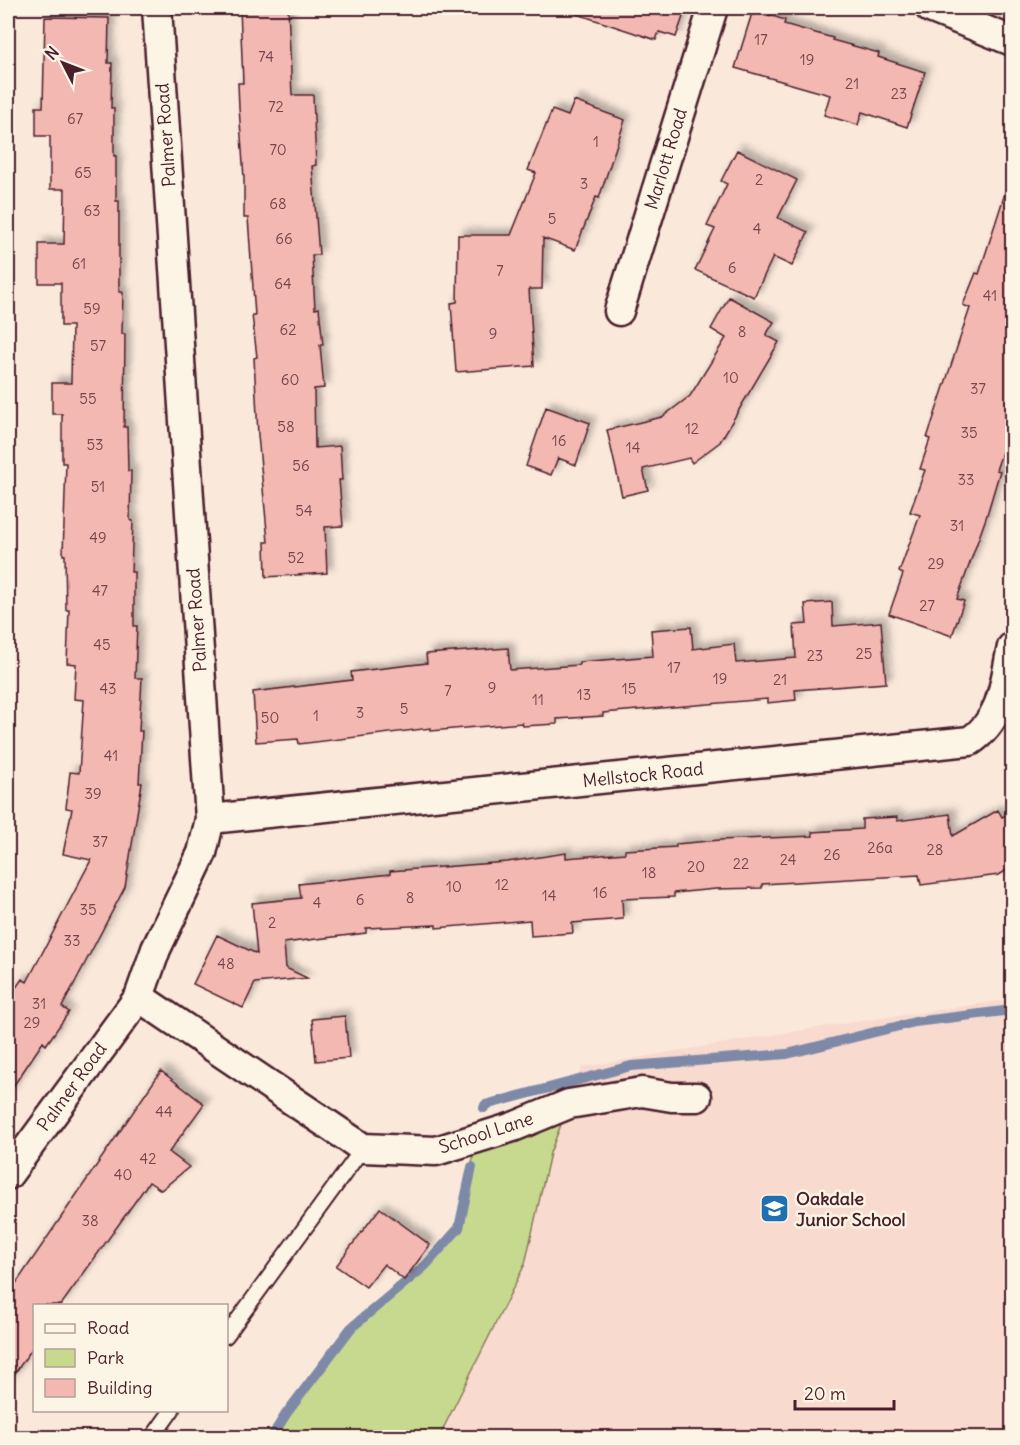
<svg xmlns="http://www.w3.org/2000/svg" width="1020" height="1445" viewBox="0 0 1020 1445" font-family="Delius,sans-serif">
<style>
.built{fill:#f8dacf}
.green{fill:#c7d98e;stroke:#887c5c;stroke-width:1.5}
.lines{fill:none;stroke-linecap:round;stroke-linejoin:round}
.stream{stroke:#7e89a8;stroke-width:10}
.building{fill:#f3b8b2;stroke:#4a1f2b;stroke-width:1.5;filter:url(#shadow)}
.service-casing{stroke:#4a1f2b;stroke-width:18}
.minor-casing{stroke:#4a1f2b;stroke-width:33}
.service{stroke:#fcf5e5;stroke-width:14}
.minor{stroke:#fcf5e5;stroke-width:28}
.labels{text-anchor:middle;stroke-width:5;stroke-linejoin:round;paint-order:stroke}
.number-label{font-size:15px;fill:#74454d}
.street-label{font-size:18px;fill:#4a1f2b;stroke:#fcf5e5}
.poi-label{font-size:18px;font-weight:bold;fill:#4a1f2b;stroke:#fcf5e5;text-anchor:start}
</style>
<defs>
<filter id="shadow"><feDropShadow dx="5.5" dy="-5.5" stdDeviation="3" flood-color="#0004"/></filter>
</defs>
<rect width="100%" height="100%" fill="#fae9db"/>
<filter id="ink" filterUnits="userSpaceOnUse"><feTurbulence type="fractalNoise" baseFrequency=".0167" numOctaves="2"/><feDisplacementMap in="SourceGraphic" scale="12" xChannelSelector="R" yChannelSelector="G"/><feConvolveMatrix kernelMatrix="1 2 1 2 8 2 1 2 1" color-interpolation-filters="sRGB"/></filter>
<g filter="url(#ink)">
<!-- built -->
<path class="built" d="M 1012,999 L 1012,1437 L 439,1438 L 525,1264 L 550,1153 L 582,1067 L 821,1027 Z"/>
<!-- green -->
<path class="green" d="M 569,1104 L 550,1153 L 525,1264 L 439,1437 L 272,1438 L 286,1414 L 351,1328 L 425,1266 L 459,1228 L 477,1138 Z"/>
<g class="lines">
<!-- stream -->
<path class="stream" d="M 484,1108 L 485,1105 L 631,1066 L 787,1054 L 915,1022 L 1012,1010
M 271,1438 L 286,1414 L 351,1328 L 425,1266 L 459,1228 L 472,1167"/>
</g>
<!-- building -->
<path class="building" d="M 240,8 L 288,8 L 292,95 L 313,95 L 316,165 L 312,166 L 319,255 L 312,255 L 315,309 L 319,308 L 323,345 L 320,345 L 324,388 L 314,389 L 315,448 L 340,446 L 342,480 L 339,480 L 343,526 L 325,527 L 327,573 L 266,577 L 265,542 L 268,542 L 258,435 L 254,358 L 257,357 L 252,315 L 255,315 L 248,218 L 244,218 L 244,178 L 239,108 L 238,83 L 243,83 Z
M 574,8 L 686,8 L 676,37 L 659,32 L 656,40 L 574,13 Z
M 753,10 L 785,20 L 784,24 L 833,38 L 832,40 L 879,53 L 878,57 L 925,72 L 907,127 L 862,112 L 858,125 L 824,115 L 830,95 L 735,68 Z
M 45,17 L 109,18 L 108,63 L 112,63 L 111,108 L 114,108 L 114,156 L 116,156 L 116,201 L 119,201 L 119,292 L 123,292 L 122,334 L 125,334 L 124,427 L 127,427 L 128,471 L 131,471 L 130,520 L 133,521 L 131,572 L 134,572 L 134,626 L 137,626 L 135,678 L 142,678 L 139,731 L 142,731 L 139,783 L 142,783 L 125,887 L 62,1007 L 69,1012 L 46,1045 L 43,1042 L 8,1094 L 8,999 L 22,979 L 27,982 L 91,860 L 63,854 L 72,809 L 66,808 L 70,772 L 79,773 L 84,700 L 74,699 L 76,664 L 67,663 L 69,610 L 66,610 L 65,555 L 63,555 L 66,463 L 62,463 L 62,414 L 52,414 L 52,383 L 71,383 L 72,326 L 61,326 L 61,283 L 39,283 L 39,244 L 64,244 L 65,189 L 50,189 L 50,136 L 36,136 L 36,107 L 43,107 Z
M 574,101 L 625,120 L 599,198 L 596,197 L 575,250 L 543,238 L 542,289 L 529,289 L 534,366 L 456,372 L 451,303 L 457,302 L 458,235 L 511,235 L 536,173 L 528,170 L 552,110 L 568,116 Z
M 737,150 L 797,180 L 778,218 L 808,232 L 792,266 L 773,257 L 754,297 L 695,270 L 715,229 L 707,226 L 727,184 L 721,181 Z
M 1007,187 L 1012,188 L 1012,424 L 996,470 L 1000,471 L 986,518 L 957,599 L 964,601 L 952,636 L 889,614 L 903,574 L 899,572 L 920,515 L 910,512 L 925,470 L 920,469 L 930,439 L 927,438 L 970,308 L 963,305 L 976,273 L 979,274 Z
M 729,297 L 774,322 L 766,335 L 779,342 L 720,442 L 692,463 L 689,458 L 643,469 L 648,490 L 622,496 L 607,430 L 662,417 L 690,396 L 726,338 L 711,329 Z
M 546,407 L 590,423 L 576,465 L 558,458 L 551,475 L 526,466 Z
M 832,602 L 833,626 L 881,622 L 886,683 L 795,690 L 796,700 L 767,703 L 767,699 L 603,713 L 603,716 L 557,719 L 557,724 L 523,726 L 522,723 L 431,731 L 431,728 L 299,744 L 298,739 L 256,742 L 253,692 L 352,680 L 351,672 L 427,663 L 426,654 L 508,648 L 510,670 L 579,665 L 579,662 L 653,656 L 651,630 L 691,627 L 693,649 L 734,644 L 736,663 L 796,658 L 794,625 L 807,624 L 805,604 Z
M 998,810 L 1002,817 L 1012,812 L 1012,867 L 999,875 L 921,885 L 919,875 L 762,884 L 762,888 L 716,889 L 674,893 L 674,897 L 622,899 L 623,919 L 572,923 L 573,933 L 531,936 L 530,920 L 436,928 L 436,925 L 366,928 L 366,933 L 284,943 L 286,968 L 307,978 L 255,983 L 243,1008 L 193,984 L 217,935 L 257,954 L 252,903 L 301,898 L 299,884 L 390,874 L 390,871 L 507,862 L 566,853 L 566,858 L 625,853 L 625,850 L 676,847 L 676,844 L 720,840 L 813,836 L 812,832 L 862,829 L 862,819 L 897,817 L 897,821 L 950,814 L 953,836 Z
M 345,1016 L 349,1058 L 316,1061 L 312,1019 Z
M 161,1071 L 204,1104 L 169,1152 L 189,1167 L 161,1190 L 149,1182 L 61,1305 L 34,1305 L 34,1346 L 8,1383 L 8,1295 Z
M 380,1208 L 430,1245 L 404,1280 L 384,1264 L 366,1287 L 336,1266 Z"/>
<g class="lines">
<defs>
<path id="service" d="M 226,1336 L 363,1148
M 152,1438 L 172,1410"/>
<path id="minor" d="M 930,8 L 1012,41
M 619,311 L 713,8
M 210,819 L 970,741 C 1003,719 1004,684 1012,647
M 139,997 L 363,1148 L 436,1151 L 513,1127 L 569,1104 L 642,1092 L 672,1097 L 697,1097
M 8,1175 L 139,997 L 156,949 L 202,853 L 210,819 L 157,8"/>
</defs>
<!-- service casing -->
<use href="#service" class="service-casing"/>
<!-- minor casing -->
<use href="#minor" class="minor-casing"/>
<!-- service -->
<use href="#service" class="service"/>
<!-- minor -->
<use href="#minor" class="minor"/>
</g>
</g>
<!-- icons -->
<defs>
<symbol id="school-square" viewBox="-11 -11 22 22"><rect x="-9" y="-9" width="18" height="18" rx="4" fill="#1f6fb2" stroke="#fcf5e5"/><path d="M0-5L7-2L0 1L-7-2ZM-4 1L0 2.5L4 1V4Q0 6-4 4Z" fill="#fff"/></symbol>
</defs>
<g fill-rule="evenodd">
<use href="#school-square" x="758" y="1192" width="33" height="33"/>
</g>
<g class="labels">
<!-- number labels -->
<g class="number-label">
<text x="761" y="45">17</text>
<text x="266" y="62">74</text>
<text x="807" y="65">19</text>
<text x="852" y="89">21</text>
<text x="899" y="99">23</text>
<text x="276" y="112">72</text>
<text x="75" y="124">67</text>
<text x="596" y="147">1</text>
<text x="278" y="155">70</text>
<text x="83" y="178">65</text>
<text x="759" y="185">2</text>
<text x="584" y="189">3</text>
<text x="278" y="209">68</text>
<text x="92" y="216">63</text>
<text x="552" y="224">5</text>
<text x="757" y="234">4</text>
<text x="284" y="244">66</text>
<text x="79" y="269">61</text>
<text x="732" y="273">6</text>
<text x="500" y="276">7</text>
<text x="283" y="289">64</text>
<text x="990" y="301">41</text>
<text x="92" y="314">59</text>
<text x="288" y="335">62</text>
<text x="742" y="337">8</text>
<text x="493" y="339">9</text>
<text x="98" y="351">57</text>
<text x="731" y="383">10</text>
<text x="290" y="385">60</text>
<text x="978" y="394">37</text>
<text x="88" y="404">55</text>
<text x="286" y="432">58</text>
<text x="692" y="434">12</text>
<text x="969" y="438">35</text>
<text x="559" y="446">16</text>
<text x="95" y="450">53</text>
<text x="633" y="453">14</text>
<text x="301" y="471">56</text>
<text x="966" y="485">33</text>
<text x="98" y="492">51</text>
<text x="304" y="516">54</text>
<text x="957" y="531">31</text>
<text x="98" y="543">49</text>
<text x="296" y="563">52</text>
<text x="936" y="569">29</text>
<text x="100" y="596">47</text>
<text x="927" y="611">27</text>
<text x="102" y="650">45</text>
<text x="864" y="659">25</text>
<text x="815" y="661">23</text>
<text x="674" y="673">17</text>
<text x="720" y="684">19</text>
<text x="780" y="685">21</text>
<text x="492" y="693">9</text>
<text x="108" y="694">43</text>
<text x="629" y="694">15</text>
<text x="448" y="696">7</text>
<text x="584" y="700">13</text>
<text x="538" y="705">11</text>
<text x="404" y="714">5</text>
<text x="360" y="718">3</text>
<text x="316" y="721">1</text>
<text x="270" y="723">50</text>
<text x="111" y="761">41</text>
<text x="93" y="799">39</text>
<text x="100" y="847">37</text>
<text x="880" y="853">26a</text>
<text x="935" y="855">28</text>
<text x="832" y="860">26</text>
<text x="788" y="865">24</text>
<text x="741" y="869">22</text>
<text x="696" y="872">20</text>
<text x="649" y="878">18</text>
<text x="502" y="890">12</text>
<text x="454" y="892">10</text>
<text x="600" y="898">16</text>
<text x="549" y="901">14</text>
<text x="410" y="903">8</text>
<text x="360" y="905">6</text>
<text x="317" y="908">4</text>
<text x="88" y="915">35</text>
<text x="272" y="928">2</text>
<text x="72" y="946">33</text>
<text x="226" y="969">48</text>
<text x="39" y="1009">31</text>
<text x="32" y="1028">29</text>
<text x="164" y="1117">44</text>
<text x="148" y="1164">42</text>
<text x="123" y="1180">40</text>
<text x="90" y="1226">38</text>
</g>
<!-- street labels -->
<g class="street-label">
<text transform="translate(166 135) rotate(-94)" y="6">Palmer Road</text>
<text transform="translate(666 159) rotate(-73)" y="6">Marlott Road</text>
<text transform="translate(197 620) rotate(-94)" y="6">Palmer Road</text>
<text transform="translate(643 775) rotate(-6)" y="6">Mellstock Road</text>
<text transform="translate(72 1087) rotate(-54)" y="6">Palmer Road</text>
<text transform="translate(486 1133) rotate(-18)" y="6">School Lane</text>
</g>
<!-- poi labels -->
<g class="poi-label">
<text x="796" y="1205">Oakdale<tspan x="796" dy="21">Junior School</tspan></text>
</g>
</g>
<!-- margin -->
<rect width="1020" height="1445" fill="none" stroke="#fcf5e5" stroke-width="30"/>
<rect x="15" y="15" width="990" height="1415" fill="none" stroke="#4a1f2b" stroke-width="2" filter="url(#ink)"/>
<!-- legend -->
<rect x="33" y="1304" width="195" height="108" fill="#fcf5e5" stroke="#b59f9b" stroke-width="1.5"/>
<rect x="45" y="1324" width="30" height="9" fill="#fcf5e5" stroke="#b59f9b" stroke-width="1.5"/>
<text x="87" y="1334" font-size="18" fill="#4a1f2b">Road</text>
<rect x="45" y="1349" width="30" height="18" fill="#c7d98e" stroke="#b59f9b" stroke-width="1.5"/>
<text x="87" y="1364" font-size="18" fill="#4a1f2b">Park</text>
<rect x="45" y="1379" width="30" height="18" fill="#f3b8b2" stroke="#b59f9b" stroke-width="1.5"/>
<text x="87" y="1394" font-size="18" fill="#4a1f2b">Building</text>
<!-- north arrow -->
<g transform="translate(63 63) rotate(312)" stroke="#fcf5e5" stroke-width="4.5" paint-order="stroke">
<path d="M0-4.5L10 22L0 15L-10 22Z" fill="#4a1f2b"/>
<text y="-9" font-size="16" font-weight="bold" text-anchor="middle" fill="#4a1f2b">N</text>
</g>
<!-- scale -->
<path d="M795 1400v9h99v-9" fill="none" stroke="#4a1f2b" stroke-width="3"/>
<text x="804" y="1400" font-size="18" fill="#4a1f2b" stroke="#fcf5e5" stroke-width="4.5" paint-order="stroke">20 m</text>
</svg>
